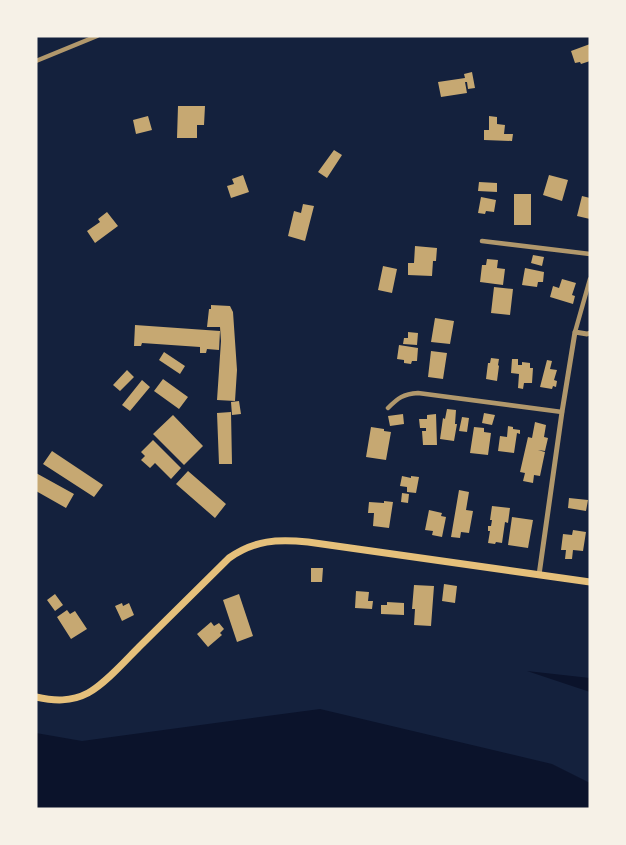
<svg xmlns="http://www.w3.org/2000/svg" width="626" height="845" viewBox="0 0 626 845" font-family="'IBM Plex Serif',serif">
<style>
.water{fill:#0b132b}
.building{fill:#c6a872}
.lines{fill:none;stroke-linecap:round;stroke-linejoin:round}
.minor{stroke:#b1986c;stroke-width:4.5}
.tertiary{stroke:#b1986c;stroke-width:5}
.primary{stroke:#e5c07b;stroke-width:7}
</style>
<rect width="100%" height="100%" fill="#14213d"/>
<!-- water -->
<path class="water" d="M 527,671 L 590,678 L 590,692 Z
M 320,709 L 552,764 L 590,783 L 590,809 L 36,809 L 36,733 L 82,741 Z"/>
<!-- building -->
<path class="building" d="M 590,44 L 590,61 L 581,64 L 580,62 L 575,63 L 571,51 Z
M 472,72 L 475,88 L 468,89 L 467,82 L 465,82 L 467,93 L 441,97 L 438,82 L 465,78 L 464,74 Z
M 178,106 L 205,106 L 204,125 L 197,125 L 197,138 L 177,138 Z
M 148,116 L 152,130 L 136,134 L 133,120 Z
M 489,116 L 497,117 L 497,124 L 505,125 L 504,134 L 513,134 L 512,141 L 484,140 L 484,130 L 489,130 Z
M 334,150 L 342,155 L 327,178 L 318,172 Z
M 243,175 L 249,192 L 231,198 L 227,186 L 234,184 L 232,179 Z
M 549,175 L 568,180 L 562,201 L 543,195 Z
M 479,182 L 497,183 L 497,192 L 478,191 Z
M 514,194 L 531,194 L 531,225 L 514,225 Z
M 582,196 L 590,198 L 590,219 L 577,216 Z
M 481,197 L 496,200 L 494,212 L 486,211 L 485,214 L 478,213 Z
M 303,204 L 314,206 L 305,241 L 288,236 L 294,211 L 301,213 Z
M 107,212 L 118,226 L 95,243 L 87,231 L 100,222 L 98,219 Z
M 415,246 L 437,248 L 436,261 L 433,261 L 432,276 L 408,275 L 408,263 L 414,263 Z
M 533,255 L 544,257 L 542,266 L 531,263 Z
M 487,259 L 498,260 L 497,268 L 505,269 L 503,285 L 480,282 L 482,265 L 486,265 Z
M 383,266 L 397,269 L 392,293 L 378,290 Z
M 525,268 L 544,272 L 543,282 L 538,282 L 537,287 L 522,285 Z
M 562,279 L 576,283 L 572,295 L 575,296 L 573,304 L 550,297 L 553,286 L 559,288 Z
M 494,287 L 513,289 L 510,315 L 491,313 Z
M 211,305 L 230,306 L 233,312 L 237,370 L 235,401 L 217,400 L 221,341 L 220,327 L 207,327 L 209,309 L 211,309 Z
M 435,318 L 454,321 L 450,344 L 431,342 Z
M 135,325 L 220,331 L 219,350 L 207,349 L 206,353 L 200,353 L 200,347 L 142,343 L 141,346 L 134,346 Z
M 408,332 L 418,333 L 417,345 L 403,344 L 404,338 L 408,338 Z
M 399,345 L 418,348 L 417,361 L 412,361 L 411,364 L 404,363 L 404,360 L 397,359 Z
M 431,351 L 447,353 L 443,379 L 428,377 Z
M 164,352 L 185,366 L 180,374 L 159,360 Z
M 491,358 L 499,359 L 498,365 L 499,366 L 497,381 L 486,379 L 488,363 L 490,363 Z
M 512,359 L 518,359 L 518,365 L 522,365 L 522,362 L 530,363 L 530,368 L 533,368 L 532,383 L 524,383 L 523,389 L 518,388 L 519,374 L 511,373 Z
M 547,360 L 552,361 L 550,369 L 557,370 L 554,380 L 557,381 L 556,387 L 553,386 L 552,389 L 540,387 Z
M 127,370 L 134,377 L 120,391 L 113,385 Z
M 163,379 L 188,397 L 179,409 L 154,391 Z
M 142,380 L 150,387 L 130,411 L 122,405 Z
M 239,401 L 241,414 L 232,415 L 231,402 Z
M 447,409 L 456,410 L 455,424 L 457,424 L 454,441 L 440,439 L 443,418 L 445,419 Z
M 231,412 L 232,464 L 219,464 L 217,413 Z
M 484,413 L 495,415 L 492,425 L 482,423 Z
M 403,414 L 404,424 L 390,426 L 388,416 Z
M 436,414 L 437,445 L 423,445 L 422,431 L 426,431 L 426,428 L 420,428 L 419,419 L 427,419 L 427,415 Z
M 173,415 L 203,446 L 184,465 L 153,434 Z
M 462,417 L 469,418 L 467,432 L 459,431 Z
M 535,422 L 546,425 L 544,437 L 548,438 L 545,451 L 538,450 L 545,452 L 540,476 L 534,475 L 533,483 L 523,481 L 525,473 L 520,472 L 528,437 L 532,438 Z
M 508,426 L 513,427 L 513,429 L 520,430 L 520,434 L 517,433 L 514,453 L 498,451 L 500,436 L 507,437 Z
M 371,427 L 384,429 L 384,431 L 391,432 L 386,460 L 366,457 Z
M 474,427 L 484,428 L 484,432 L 491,433 L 488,455 L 470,453 Z
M 153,440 L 181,468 L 171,479 L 155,463 L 150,468 L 141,460 L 145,456 L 141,452 Z
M 52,451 L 103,485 L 94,497 L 43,464 Z
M 188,471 L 226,504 L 215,518 L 176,484 Z
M 36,473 L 74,494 L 66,508 L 36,491 Z
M 402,476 L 411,478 L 411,476 L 419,477 L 416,493 L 407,492 L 407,487 L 400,486 Z
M 459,490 L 469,492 L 466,510 L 473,511 L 469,533 L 461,532 L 460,538 L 451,537 Z
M 402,493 L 409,494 L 408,503 L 401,502 Z
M 569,498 L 588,500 L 586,511 L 568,508 Z
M 384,501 L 393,502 L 389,528 L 373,526 L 374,513 L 368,513 L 369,502 L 384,503 Z
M 492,506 L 510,508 L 508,523 L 505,522 L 502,543 L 496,542 L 495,544 L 488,543 L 490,531 L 488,531 L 488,526 L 491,526 L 492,520 L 490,520 Z
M 429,510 L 442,513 L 441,516 L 446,517 L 442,537 L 432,535 L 433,531 L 425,530 Z
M 512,517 L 533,520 L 528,548 L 508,545 Z
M 573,530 L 586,532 L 583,551 L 573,550 L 572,559 L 565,559 L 566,550 L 561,550 L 563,534 L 572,535 Z
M 311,568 L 323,568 L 322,582 L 311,582 Z
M 444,584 L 457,586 L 455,603 L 442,601 Z
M 414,585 L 434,586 L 431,626 L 414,625 L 415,609 L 412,609 Z
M 356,591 L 369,592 L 368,601 L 373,601 L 372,609 L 355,608 Z
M 55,594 L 63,605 L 55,611 L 47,600 Z
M 239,594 L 253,636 L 237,642 L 223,600 Z
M 387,602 L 404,603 L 404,615 L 381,614 L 381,605 L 387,605 Z
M 122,603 L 123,606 L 129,603 L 134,615 L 122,621 L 115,606 Z
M 67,610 L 70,614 L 75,611 L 87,629 L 71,639 L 57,617 Z
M 211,622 L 214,626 L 219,623 L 224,629 L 220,633 L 222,635 L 208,647 L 197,634 Z"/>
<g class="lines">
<!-- minor -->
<path class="minor" d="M 36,61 L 97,36
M 482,241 L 590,254
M 575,332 L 590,279
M 388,408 C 398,398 403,394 418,393 L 562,412"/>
<!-- tertiary -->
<path class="tertiary" d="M 539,575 L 562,412 L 575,332 L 587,334 L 590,333"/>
<!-- primary -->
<path class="primary" d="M 36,697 C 54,701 71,702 88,693 C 105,684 125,661 139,647 C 169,617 199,588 229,558 C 255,540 277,539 308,542 L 590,582"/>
</g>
<!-- border -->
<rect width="626" height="845" fill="none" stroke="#f6f1e7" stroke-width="75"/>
</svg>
